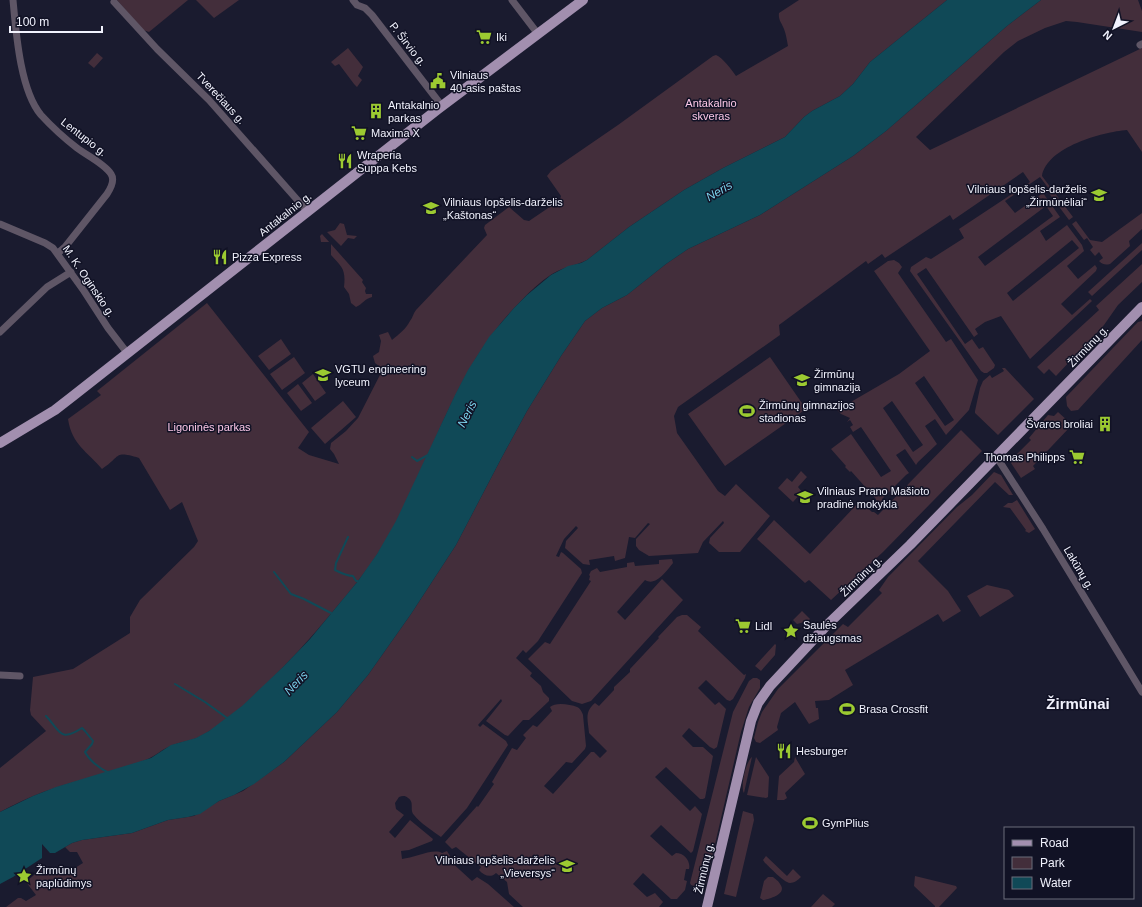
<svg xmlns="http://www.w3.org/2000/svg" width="1142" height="907" viewBox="0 0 1142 907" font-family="Helvetica,sans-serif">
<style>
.green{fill:#432e3b;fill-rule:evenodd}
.water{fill:#104957}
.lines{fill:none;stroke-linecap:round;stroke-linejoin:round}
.stream{stroke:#104957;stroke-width:2}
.minor{stroke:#5f5666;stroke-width:7}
.primary{stroke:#a28faf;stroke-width:10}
.labels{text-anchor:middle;stroke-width:3;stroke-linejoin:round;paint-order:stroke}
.poi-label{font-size:11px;fill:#f1f2fd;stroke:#111225;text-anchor:start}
.street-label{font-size:11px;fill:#f1f2fd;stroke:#111225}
.park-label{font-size:11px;fill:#fcc7e6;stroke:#111225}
.water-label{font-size:12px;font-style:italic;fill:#7ad1ea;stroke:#111225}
.district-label{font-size:15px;font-weight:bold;fill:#f1f2fd;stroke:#111225}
</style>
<rect width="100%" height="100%" fill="#1a1b2f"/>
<!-- green -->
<path class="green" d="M 117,0 L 188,0 L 149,32 L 143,30 Z
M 196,0 L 239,0 L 214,18 Z
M 799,0 L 947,0 L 870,62 L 853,84 L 840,96 L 812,111 L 804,117 L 785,137 L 723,168 L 684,190 L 629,227 L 587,260 C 575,266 563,267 552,274 C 540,282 529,292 520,302 C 454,367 433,459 388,537 C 372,565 351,590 330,615 C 309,640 287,664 264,686 C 245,705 222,726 197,738 C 189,741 181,742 173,745 C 163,748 155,757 143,761 C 116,772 86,778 58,787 C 38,793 19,802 0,812 L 0,768 L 46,731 L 31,715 L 30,710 L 33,677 L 73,669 L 130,633 L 130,617 L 140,600 L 194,547 L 198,541 L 182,502 L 170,510 L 139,458 C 113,450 121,457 102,469 C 87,451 72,445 68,419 L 101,395 L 97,391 L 207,303 L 309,432 L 298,448 L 309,455 L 339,464 L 334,454 L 330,449 L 331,443 L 346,431 L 358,418 L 383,369 L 375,363 L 373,356 L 379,352 L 381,341 L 379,335 L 388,332 L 392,340 C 399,334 406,329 410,321 C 413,317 413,314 416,310 L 487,235 L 484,228 L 485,225 L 509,207 L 524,220 L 529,221 L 560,200 L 561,196 L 547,176 L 551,171 L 618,125 L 713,56 L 716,55 C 722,57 732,70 736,76 L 788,46 C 787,41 786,34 784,29 C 782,23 778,20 779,13 Z
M 1041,0 L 1138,0 L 1142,11 L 1142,32 L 1077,22 L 1066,21 L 1045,28 L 1018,41 L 1004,52 L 916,137 L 930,150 L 1142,48 L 1142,152 L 1127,130 C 1102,132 1047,147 1042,176 L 1073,217 L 1069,220 L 1048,192 L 1049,189 L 1040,177 L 1005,201 L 1015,213 L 1043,193 L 1060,217 L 1040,231 L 1046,241 L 1067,225 L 1082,245 L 1084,251 L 1067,266 L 1078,279 L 1095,265 L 1097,268 L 1096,271 L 1061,304 L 1072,315 L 1090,299 L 1092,301 L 1030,359 L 1001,316 L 985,322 L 975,329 L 978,334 L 974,337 L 926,268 L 917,274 L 965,344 L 972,339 L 979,349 L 983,347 L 995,365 L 994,368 L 987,373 L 984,373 L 981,371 L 910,271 L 911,267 L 926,257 L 931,259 L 964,238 L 959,229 L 1030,182 L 1023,172 L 953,220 L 950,215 L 885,258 L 882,254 L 868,264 L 866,261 L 779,325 L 780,335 L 678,407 L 674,416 L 677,433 L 718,491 L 725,496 L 736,484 L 770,516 L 740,552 L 719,552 L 709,543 L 710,538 L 724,523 L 723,521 L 703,542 L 698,553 L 649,556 L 639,550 L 636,546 L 636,539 L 650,524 L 648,523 L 635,538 L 629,537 L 625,558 L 615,561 L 614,556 L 589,560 L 590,565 L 583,564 L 565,548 L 566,541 L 578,528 L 576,526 L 564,539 L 556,556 L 559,557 L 561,552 L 563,553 L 581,569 L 582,573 L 538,641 L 526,653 L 523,650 L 516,658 L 532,673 L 530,676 L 541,686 L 543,692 L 549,698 L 549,701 L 529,720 L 523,720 L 508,736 L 505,735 L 486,721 L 502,701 L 501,699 L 478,725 L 480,727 L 483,724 L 506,741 L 508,745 L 467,808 L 441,837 C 433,831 420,823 414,815 C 409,810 415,802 408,798 C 405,795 402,796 399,797 L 395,803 L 396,809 L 404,815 L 389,832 L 395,838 L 410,820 L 433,839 L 432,841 L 409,850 L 401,851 L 402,859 C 414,858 433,848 442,853 L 447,851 L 450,856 L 449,860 L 472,881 L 477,877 L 488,884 L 514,907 L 6,907 L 18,898 L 21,898 L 26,901 L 36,895 L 26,882 C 33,876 44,865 54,868 C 56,868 57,870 59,871 C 67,873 77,867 83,863 L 77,852 L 70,852 L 65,847 L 72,843 L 82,840 L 132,833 L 168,820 L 194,816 L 219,801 L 243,791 L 284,762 L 337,712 L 368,675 L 411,614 L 456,545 L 502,457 L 527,411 L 561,356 L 585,321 L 602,308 L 627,295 L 666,264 L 688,249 L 760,215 L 853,156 L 886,131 L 1007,26 ZM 1046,206 L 1053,216 L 985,266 L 978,257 ZM 1072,240 L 1079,248 L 1013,301 L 1007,293 Z
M 348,48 L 363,67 L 358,76 L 362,80 L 357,87 L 354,84 L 339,64 L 335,66 L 331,62 Z
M 97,53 L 103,58 L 94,68 L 88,63 Z
M 1142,213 L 1142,229 L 1129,241 L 1130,246 L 1110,264 C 1106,265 1103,265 1099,261 L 1103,258 L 1099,252 L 1095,256 L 1090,250 L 1093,247 L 1087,238 L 1084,240 L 1072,224 L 1076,221 L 1090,240 L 1102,242 Z
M 340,223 L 344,224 L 347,235 L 357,236 L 354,239 L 348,238 L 341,246 L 327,232 L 335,230 Z
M 322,234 L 363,280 L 362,282 L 366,288 L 365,291 L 366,294 L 372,294 L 372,297 C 364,299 363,304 356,307 L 351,303 L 349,294 L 344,287 C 346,269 342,267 331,255 L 331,244 L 329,242 L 321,242 L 320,236 Z
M 1142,243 L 1142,250 L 1092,296 L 1088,292 Z
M 894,260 L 899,263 L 902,267 L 898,273 L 946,342 L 951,339 L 978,380 L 969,410 L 946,435 L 935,419 L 925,426 L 937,444 L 918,462 L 916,465 L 905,449 L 896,455 L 909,473 L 906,475 L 882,499 L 882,501 L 879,503 L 876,501 L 876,499 L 851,471 L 850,472 L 845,467 L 846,466 L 831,449 L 851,434 L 881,477 L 891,471 L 861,427 L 853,432 L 850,427 L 853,425 L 850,420 L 847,422 L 850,418 L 841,414 L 837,410 L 899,374 L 930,351 L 874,271 L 888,261 ZM 924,376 L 954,420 L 945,426 L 915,383 ZM 892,401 L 923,445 L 913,452 L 883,408 Z
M 1142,264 L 1142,282 L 1118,305 L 1104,325 L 1056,376 L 1049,369 L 1044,374 L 1037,367 L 1099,310 L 1096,306 Z
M 1142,321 L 1142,340 L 1078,410 L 1071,411 L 1067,406 L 1066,397 L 1135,325 L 1138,322 Z
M 281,339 L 291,354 L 269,370 L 258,356 Z
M 294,357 L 305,373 L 282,390 L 270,374 Z
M 770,357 L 806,409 L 725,466 L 688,414 Z
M 1002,368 L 1005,368 L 1034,399 L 998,435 L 975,413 L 975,411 L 980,388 L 983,381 L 990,375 L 992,378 L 1004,371 Z
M 313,374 L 326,393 L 315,401 L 302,383 Z
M 298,384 L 312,403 L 301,411 L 287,393 Z
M 343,401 L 356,417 L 325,444 L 311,428 Z
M 1058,412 L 1068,421 L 1070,427 L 1033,466 L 1035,469 L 1021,478 L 1011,463 L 1013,458 L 1031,440 L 1029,438 L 1048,415 L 1054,416 Z
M 961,430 L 982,451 L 883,552 L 831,600 L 809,580 L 805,583 L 757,539 L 774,520 L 810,554 L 860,501 L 872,512 L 874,512 L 878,515 Z
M 801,471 L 807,477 L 798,487 L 802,492 L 793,502 L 778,488 L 787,478 L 792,482 Z
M 994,472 L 1001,475 L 1013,495 L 1009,495 L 995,482 L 918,561 L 948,591 L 961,611 L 943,622 L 938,614 L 845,670 L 853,685 L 829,700 L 815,701 L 816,708 L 818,708 L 819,719 L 809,724 L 795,702 L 781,713 L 777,727 L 778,730 L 760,743 L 756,742 L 754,738 L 758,722 L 762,712 L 778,689 L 843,624 L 848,627 L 882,593 L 879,590 L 888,577 L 957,507 L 972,495 Z
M 1017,500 L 1035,529 L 1029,533 L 1025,531 L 1026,530 L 1010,508 L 1003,507 L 1008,503 L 1012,503 Z
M 672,559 L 673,563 C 667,570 656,587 645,580 L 617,612 L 625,620 L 662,579 L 683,600 L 591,701 L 582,704 L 572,701 L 528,659 L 545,642 L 550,644 L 591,581 L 589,580 L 590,576 L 589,575 L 591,571 L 597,568 L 600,572 L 627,567 L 627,563 L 634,562 L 635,566 L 659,564 L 659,560 Z
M 987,585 L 1009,590 L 1014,596 L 980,617 L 967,596 Z
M 802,611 L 810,619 L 808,621 L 797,624 L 793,620 Z
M 682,615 L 687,615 L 701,627 L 698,631 L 744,675 L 746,674 L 745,678 L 733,699 L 730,701 L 727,700 L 706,680 L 698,688 L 715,705 L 719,702 L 726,709 L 717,747 L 714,749 L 710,747 L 689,728 L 682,736 L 693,747 L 703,747 L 713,756 L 705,798 L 703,799 L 700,799 L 666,767 L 655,777 L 690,811 L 695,806 L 702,814 L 693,851 L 691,853 L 661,825 L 650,836 L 672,856 L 676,853 C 684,853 691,861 689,869 L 686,869 L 684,880 L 687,881 L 685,890 L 677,899 L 671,899 L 643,873 L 633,884 L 647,897 L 655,893 L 663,902 L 659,907 L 523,907 L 509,894 L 507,882 L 496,873 C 491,878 484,876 479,870 L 481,867 L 456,847 L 452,849 L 445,842 L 477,806 L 478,807 L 494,784 L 492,782 L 512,748 L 517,750 L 526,738 L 523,735 L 533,725 L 537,727 L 552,711 L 550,707 C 555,702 570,704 577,707 C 580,708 582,712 583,715 L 586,746 L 585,749 L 572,763 L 566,762 L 544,786 L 553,794 L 591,752 L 594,752 L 600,758 L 607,751 L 589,733 C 588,720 584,712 595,703 L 599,706 L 614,690 L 614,687 L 630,672 L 630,669 L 659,638 L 658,637 L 677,617 Z
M 775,644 L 776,645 L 775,655 L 761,671 L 755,666 Z
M 753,678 L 757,678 L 760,680 L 760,688 L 749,707 L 741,732 L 706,883 L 703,887 L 697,887 L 691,885 L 690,883 L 733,712 L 749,681 Z
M 752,757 L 744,793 C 740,787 746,761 752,757 Z
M 756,757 L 769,777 L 768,797 L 766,798 L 747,795 Z
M 795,757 L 805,774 L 785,793 L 787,798 L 784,800 L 777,800 L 779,776 L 794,762 Z
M 743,811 L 753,814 L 754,820 L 736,897 L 724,894 Z
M 766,856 L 787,876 L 793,869 L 801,877 C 798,880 794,883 790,883 C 783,882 770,867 765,863 L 763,860 Z
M 915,876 L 956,886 L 957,888 L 939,907 L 935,907 L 935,906 L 914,886 Z
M 768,877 L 773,877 C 775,879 779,881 780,884 C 788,894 769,899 763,900 L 760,898 L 764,881 Z
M 823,894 L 835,904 L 832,907 L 811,907 Z"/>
<!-- water -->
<path class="water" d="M 947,0 L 1041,0 L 1007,26 L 886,131 L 853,156 L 760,215 L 688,249 L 666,264 L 627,295 L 602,308 L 585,321 L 561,356 L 527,411 L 502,457 L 456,545 L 411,614 L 368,675 L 337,712 L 284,762 L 254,784 L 234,795 L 219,801 L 200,814 L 188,817 L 168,820 L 132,833 L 82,840 L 72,843 L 55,853 L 50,853 L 42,844 L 42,858 L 13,877 L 0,884 L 0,812 L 33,796 L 56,787 L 151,758 L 171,745 L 196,738 L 209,731 L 242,706 L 283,667 L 310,639 L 358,581 L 377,554 L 396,521 L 455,395 L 468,370 L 489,337 L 514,308 L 527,295 L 551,275 L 568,266 L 581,263 L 587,260 L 629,227 L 684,190 L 723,168 L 785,137 L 804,117 L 812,111 L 840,96 L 853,84 L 870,62 Z"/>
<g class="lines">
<!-- stream -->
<path class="stream" d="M 412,457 L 417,461 L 428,455
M 348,537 L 336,563 L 335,570 C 341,573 347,576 353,576 L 356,581 L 358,581
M 274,572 L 291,594 L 304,599 L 331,613
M 175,684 L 205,702 L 227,718
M 46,716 C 60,730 59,743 82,728 L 85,731 L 93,741 L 92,744 L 85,752 C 89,760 100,769 109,773"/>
<!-- minor -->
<path class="minor" d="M 13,0 C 16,32 20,90 41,115 C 52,127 64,138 77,148 C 86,155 105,164 111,174 C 115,180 111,188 107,194 L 65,247 L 58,253
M 353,0 L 357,5 L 365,8 L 372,15 L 442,106
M 512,0 L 538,34
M 114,2 L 157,49 L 209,100 L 308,212
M 1140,45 L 1142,44
M 0,224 L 45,243 L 53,248 L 84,291 L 108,328 L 128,354
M 0,332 L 47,287 L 71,272
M 996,456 L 1043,529 L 1142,692
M 0,675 L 20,676"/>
<!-- primary -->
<path class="primary" d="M 0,443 L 55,410 L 73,396 L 438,109 L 583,0
M 707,907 L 751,721 L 758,703 L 770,686 L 826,626 L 910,545 L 1142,307"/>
</g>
<!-- icons -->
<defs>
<symbol id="supermarket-bare" viewBox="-9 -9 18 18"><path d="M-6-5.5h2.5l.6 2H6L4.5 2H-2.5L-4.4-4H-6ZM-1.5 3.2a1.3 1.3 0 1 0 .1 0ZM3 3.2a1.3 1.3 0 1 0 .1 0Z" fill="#9cca31" stroke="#111225" stroke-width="2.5" paint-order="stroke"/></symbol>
<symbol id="civic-bare" viewBox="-9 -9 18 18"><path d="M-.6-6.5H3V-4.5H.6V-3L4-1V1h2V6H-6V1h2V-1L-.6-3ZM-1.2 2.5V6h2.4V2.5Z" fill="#9cca31" stroke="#111225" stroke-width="2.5" paint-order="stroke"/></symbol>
<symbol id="building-bare" viewBox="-9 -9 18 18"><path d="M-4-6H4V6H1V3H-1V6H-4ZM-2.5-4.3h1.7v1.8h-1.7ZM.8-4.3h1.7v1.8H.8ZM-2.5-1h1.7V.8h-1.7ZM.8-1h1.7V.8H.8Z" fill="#9cca31" stroke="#111225" stroke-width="2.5" paint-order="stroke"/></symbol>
<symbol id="restaurant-bare" viewBox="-9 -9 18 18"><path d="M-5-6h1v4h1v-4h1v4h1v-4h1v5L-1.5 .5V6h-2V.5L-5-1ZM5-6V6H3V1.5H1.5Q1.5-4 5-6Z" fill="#9cca31" stroke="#111225" stroke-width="2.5" paint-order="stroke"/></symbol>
<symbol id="school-bare" viewBox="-9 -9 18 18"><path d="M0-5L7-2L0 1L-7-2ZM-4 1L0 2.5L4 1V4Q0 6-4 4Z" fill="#9cca31" stroke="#111225" stroke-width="2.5" paint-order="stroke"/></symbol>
<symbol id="stadium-bare" viewBox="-9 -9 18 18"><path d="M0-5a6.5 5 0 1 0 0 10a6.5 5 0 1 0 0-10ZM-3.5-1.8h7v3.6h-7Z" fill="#9cca31" stroke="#111225" stroke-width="2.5" paint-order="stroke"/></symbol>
<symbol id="sight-bare" viewBox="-9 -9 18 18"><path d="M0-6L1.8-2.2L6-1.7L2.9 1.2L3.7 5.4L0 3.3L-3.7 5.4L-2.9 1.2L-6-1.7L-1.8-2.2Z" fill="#9cca31" stroke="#111225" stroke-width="2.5" paint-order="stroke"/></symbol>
</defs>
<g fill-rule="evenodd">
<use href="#supermarket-bare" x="473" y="26" width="22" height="22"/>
<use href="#civic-bare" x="427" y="70" width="22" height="22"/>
<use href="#building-bare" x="365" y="100" width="22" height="22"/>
<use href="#supermarket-bare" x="348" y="122" width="22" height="22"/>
<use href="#restaurant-bare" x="334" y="150" width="22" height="22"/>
<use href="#school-bare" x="1088" y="184" width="22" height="22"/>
<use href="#school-bare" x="420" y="197" width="22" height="22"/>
<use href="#restaurant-bare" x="209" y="246" width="22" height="22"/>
<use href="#school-bare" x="312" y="364" width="22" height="22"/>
<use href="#school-bare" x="791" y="369" width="22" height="22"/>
<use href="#stadium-bare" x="736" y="400" width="22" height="22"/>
<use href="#building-bare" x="1094" y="413" width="22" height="22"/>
<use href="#supermarket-bare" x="1066" y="446" width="22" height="22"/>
<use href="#school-bare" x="794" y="486" width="22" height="22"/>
<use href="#supermarket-bare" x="732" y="615" width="22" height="22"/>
<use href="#sight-bare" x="780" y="620" width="22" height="22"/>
<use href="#stadium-bare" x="836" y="698" width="22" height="22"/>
<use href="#restaurant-bare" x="773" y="740" width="22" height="22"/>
<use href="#stadium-bare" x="799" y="812" width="22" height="22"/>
<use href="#school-bare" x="556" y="855" width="22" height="22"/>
<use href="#sight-bare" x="13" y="865" width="22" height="22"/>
</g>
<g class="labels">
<!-- poi labels -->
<g class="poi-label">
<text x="496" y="41">Iki</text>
<text x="450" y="79">Vilniaus<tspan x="450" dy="13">40-asis paštas</tspan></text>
<text x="388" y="109">Antakalnio<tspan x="388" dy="13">parkas</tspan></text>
<text x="371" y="137">Maxima X</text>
<text x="357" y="159">Wraperia<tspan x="357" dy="13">Suppa Kebs</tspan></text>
<text x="1087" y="193" text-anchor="end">Vilniaus lopšelis-darželis<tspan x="1087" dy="13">„Žirmūnėliai“</tspan></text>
<text x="443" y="206">Vilniaus lopšelis-darželis<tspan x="443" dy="13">„Kaštonas“</tspan></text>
<text x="232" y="261">Pizza Express</text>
<text x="335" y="373">VGTU engineering<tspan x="335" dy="13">lyceum</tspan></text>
<text x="814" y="378">Žirmūnų<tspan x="814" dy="13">gimnazija</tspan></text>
<text x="759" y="409">Žirmūnų gimnazijos<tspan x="759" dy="13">stadionas</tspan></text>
<text x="1093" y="428" text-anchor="end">Švaros broliai</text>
<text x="1065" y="461" text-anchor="end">Thomas Philipps</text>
<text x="817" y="495">Vilniaus Prano Mašioto<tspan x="817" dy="13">pradinė mokykla</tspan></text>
<text x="803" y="629">Saulės<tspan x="803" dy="13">džiaugsmas</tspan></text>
<text x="755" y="630">Lidl</text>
<text x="859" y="713">Brasa Crossfit</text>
<text x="796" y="755">Hesburger</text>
<text x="822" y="827">GymPlius</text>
<text x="555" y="864" text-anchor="end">Vilniaus lopšelis-darželis<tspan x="555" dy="13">„Vieversys“</tspan></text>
<text x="36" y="874">Žirmūnų<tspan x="36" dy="13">paplūdimys</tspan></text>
</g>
<!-- street labels -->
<g class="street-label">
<text transform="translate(408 44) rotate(52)" y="4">P. Širvio g.</text>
<text transform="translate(221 98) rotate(47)" y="4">Tverečiaus g.</text>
<text transform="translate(84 137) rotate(38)" y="4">Lentupio g.</text>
<text transform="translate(285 214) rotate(-38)" y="4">Antakalnio g.</text>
<text transform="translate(89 281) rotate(56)" y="4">M. K. Oginskio g.</text>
<text transform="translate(1088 346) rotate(-46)" y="4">Žirmūnų g.</text>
<text transform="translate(1079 568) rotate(59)" y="4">Lakūnų g.</text>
<text transform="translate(861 576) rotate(-44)" y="4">Žirmūnų g.</text>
<text transform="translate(704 868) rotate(-77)" y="4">Žirmūnų g.</text>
</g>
<!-- park labels -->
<g class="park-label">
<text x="711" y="107">Antakalnio<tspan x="711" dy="13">skveras</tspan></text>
<text x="209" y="431">Ligoninės parkas</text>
</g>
<!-- water labels -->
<g class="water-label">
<text transform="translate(719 191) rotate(-30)" y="4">Neris</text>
<text transform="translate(467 414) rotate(-63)" y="4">Neris</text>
<text transform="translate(296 683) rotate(-46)" y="4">Neris</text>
</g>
<!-- district labels -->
<g class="district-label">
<text x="1078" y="709">Žirmūnai</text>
</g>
</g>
<!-- legend -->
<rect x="1004" y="827" width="130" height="72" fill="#111225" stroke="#6b6c7b"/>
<rect x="1012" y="840" width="20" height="6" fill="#a28faf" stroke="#6b6c7b"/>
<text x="1040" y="847" font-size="12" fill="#f1f2fd">Road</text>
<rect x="1012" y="857" width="20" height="12" fill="#432e3b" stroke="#6b6c7b"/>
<text x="1040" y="867" font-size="12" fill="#f1f2fd">Park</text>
<rect x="1012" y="877" width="20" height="12" fill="#104957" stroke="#6b6c7b"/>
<text x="1040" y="887" font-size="12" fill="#f1f2fd">Water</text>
<!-- north arrow -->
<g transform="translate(1114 28) rotate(222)" stroke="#111225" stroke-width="3" paint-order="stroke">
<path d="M0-3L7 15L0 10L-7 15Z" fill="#f1f2fd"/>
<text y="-6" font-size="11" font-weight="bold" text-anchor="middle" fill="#f1f2fd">N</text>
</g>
<!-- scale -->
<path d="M10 26v6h92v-6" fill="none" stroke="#f1f2fd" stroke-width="2"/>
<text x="16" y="26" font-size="12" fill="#f1f2fd" stroke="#111225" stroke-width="3" paint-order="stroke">100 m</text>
</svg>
